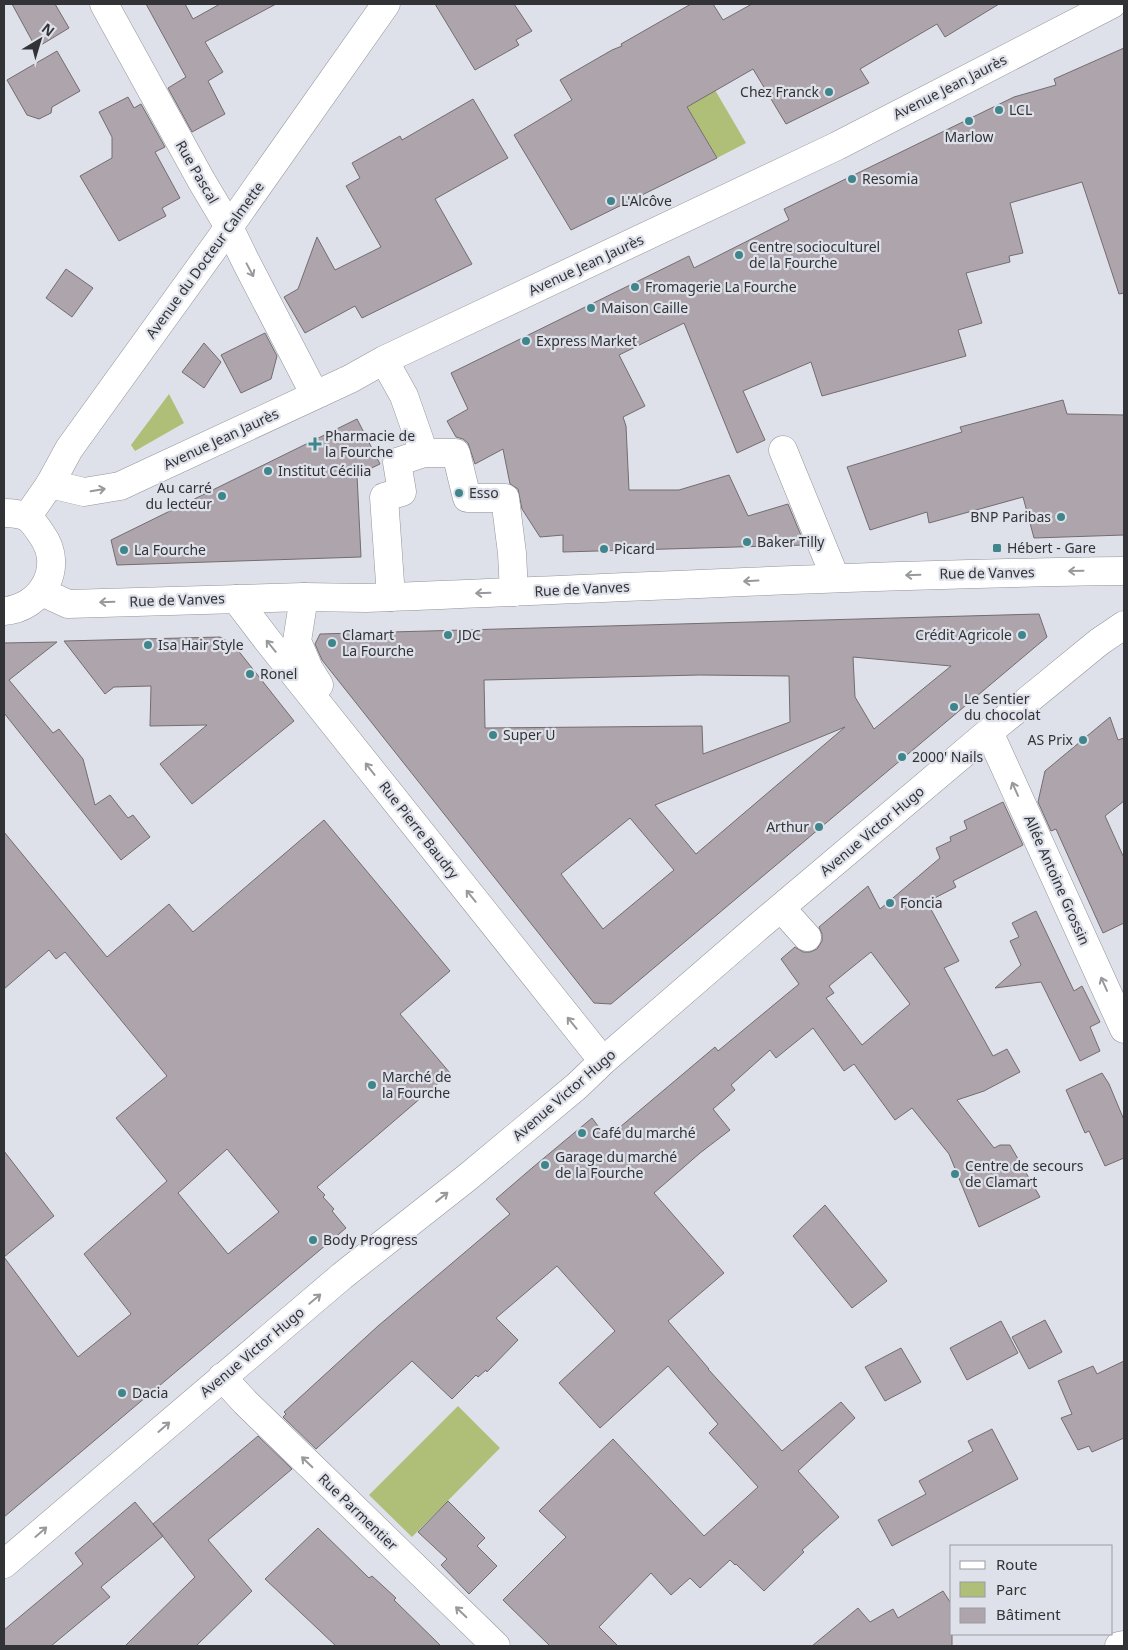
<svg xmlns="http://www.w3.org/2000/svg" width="1128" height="1650" viewBox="0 0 1128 1650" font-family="'Noto Sans',sans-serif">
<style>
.green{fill:#afbf78}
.building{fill:#ada5ab;stroke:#736c71;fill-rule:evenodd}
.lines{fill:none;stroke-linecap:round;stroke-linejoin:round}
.minor-casing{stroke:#91949b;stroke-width:29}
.major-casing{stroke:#91949b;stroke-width:29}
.minor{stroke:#fff;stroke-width:28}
.major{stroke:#fff;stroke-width:28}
.oneway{stroke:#98999b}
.poi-dot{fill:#3e868b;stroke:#dee1e9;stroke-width:2}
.labels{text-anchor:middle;stroke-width:4.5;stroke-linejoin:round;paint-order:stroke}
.street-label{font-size:14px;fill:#323337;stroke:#dee1e9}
.poi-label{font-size:14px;fill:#323337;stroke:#dee1e9;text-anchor:start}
</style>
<rect width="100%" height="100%" fill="#dee1e9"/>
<!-- green -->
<path class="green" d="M 715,90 L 746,143 L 717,158 L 687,107 Z
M 169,394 L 184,423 L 135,451 L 131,445 Z
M 458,1406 L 500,1448 L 412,1537 L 369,1495 Z"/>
<!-- building -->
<path class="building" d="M 12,4 L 55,4 L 69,28 L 36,48 Z
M 146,4 L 185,4 L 193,19 L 220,4 L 276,4 L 205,42 L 223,72 L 208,81 L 225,114 L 192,132 L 168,88 L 186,77 Z
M 435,4 L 514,4 L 532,31 L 516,40 L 519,45 L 475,70 Z
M 691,4 L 713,4 L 723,20 L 752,4 L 999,4 L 945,37 L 937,24 L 860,69 L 869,83 L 786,124 L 753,69 L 687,107 L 717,158 L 571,230 L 514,135 L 572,100 L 560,80 L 612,50 L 622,46 L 621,44 Z
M 1124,48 L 1124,293 L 1119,294 L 1082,182 L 1010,203 L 1023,253 L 1009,256 L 1010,262 L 966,273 L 982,323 L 958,330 L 966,356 L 822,396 L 811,362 L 743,391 L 765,440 L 737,453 L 684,323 L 619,355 L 645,406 L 623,417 L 626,426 L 629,490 L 679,490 L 729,475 L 748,516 L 788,504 L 805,545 L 563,552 L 563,535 L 540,537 L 522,509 L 518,489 L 510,484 L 503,449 L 475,464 L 468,443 L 463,439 L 456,437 L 447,421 L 468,409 L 451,373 L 689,256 L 694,268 L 789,220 L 784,209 L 1014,97 L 1056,85 L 1054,79 Z
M 57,51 L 80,91 L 52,107 L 51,113 L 39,119 L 27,115 L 7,80 Z
M 128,97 L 134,108 L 141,104 L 165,147 L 155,152 L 180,198 L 162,208 L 166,216 L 119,241 L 80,176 L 112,158 L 112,137 L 99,112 Z
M 473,99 L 508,158 L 435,199 L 472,264 L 362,318 L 355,306 L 305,333 L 284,297 L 298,289 L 317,237 L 335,270 L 381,247 L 346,186 L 360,178 L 352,163 L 400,136 L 402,140 Z
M 66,269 L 93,288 L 72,317 L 46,298 Z
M 265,333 L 277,356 L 271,379 L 241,393 L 221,355 Z
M 204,343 L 221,362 L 204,388 L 182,372 Z
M 1063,400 L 1067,414 L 1124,415 L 1124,535 L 1034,538 L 1023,497 L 929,523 L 927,512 L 870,530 L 847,467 L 962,432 L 960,427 Z
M 357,419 L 380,464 L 357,475 L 361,557 L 117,565 L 111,540 Z
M 1039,614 L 1047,637 L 611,1004 L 594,1003 L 322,660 L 315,644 L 320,634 ZM 853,657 L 951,666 L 874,729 L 855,697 ZM 700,675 L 789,676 L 790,722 L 703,754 L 702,726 L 485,728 L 484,680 ZM 845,727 L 696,854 L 655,805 L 828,734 ZM 630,818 L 674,870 L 603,929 L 561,874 Z
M 220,637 L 233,644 L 294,721 L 192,804 L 160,764 L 207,725 L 150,726 L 151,686 L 114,687 L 105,694 L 64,641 Z
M 57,642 L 9,680 L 53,733 L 59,729 L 83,759 L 95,805 L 110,795 L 128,818 L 133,815 L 150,837 L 121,860 L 4,713 L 4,643 Z
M 1110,717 L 1118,740 L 1124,738 L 1124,801 L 1105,816 L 1124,858 L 1124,923 L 1103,933 L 1056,829 L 1051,831 L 1038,802 L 1045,771 Z
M 1003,802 L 1023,845 L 953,881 L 956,887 L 927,902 L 959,961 L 944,968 L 993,1056 L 1007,1049 L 1020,1072 L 984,1091 L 957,1100 L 994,1148 L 1000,1145 L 1010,1145 L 1040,1197 L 979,1227 L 949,1154 L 912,1108 L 895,1120 L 854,1064 L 844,1071 L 813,1028 L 776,1058 L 770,1050 L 731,1085 L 735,1090 L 713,1109 L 730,1130 L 700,1153 L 654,1193 L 724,1273 L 668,1321 L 709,1369 L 708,1369 L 782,1451 L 841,1402 L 855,1418 L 798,1471 L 839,1517 L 802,1550 L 804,1552 L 764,1591 L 736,1564 L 735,1565 L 730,1560 L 700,1588 L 690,1578 L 671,1595 L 651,1573 L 599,1627 L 618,1646 L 550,1646 L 503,1600 L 566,1537 L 539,1511 L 613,1439 L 704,1536 L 758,1487 L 709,1433 L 718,1424 L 668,1366 L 600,1428 L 559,1383 L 615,1331 L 557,1266 L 496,1318 L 518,1340 L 487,1372 L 486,1370 L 478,1377 L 476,1375 L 452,1399 L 412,1361 L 316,1449 L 283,1417 L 286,1414 L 284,1412 L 378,1326 L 510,1214 L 496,1199 L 532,1168 L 592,1118 L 607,1138 L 715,1047 L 718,1051 L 799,984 L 781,959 L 795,947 L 803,952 L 810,952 L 817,949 L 822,941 L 822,934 L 819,927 L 868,886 L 880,909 L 940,858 L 936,848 L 951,841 L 950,837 L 967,829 L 964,821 ZM 871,952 L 910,1004 L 862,1045 L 826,998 L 834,993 L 829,986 Z
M 324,820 L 450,971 L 400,1014 L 450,1073 L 317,1187 L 325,1195 L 323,1197 L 334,1209 L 332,1211 L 346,1228 L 4,1517 L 4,1151 L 54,1216 L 4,1257 L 78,1357 L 131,1314 L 84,1254 L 167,1181 L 116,1118 L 167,1076 L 65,952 L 56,959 L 49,950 L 4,989 L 4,832 L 107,957 L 169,904 L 193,932 ZM 227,1149 L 279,1212 L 228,1254 L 178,1193 Z
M 1036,911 L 1074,991 L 1082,986 L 1100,1022 L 1090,1027 L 1100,1051 L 1080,1061 L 1041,982 L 995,988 L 1021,965 L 1010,941 L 1019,937 L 1012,923 Z
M 1102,1073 L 1109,1084 L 1124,1120 L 1124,1158 L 1105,1166 L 1089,1131 L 1085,1133 L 1066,1090 Z
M 825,1205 L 887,1281 L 852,1308 L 793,1236 Z
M 1045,1320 L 1062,1352 L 1029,1369 L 1012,1337 Z
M 1001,1321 L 1018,1353 L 967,1380 L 950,1348 Z
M 901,1348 L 921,1382 L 885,1401 L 865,1367 Z
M 1124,1361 L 1124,1438 L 1092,1452 L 1089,1446 L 1078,1450 L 1061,1418 L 1072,1414 L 1058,1381 L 1093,1366 L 1097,1374 Z
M 992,1429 L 1018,1479 L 892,1546 L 878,1520 L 926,1494 L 919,1481 L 973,1451 L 968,1441 Z
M 258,1436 L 292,1469 L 208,1540 L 252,1591 L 196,1646 L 125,1646 L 195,1577 L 153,1524 Z
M 448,1501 L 485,1538 L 477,1546 L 497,1566 L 469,1594 L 441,1565 L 447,1559 L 418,1532 Z
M 135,1502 L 163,1536 L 101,1587 L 110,1597 L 51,1646 L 4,1646 L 4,1630 L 83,1564 L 75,1553 Z
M 318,1528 L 369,1578 L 372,1576 L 396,1598 L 394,1600 L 441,1646 L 336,1646 L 265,1579 Z
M 943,1591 L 952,1605 L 952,1646 L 812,1646 L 858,1608 L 870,1622 L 893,1609 L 898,1618 Z"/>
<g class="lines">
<defs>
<path id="minor" d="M 104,4 L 201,180 L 229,227 L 246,262 L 315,395
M 384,360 L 404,396 L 424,453 L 456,453 L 467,498 L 505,498 L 512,553 L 514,592
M 783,450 L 835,577
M 50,484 L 84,492 L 120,486 L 350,379 L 384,360 L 837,146 L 1112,4
M 304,597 L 297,641 L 309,669 L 319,685
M 391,597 L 384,497 L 402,492 L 397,462 L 424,453
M 236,599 L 268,641 L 603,1061
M 989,732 L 1124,1029
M 781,908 L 807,937
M 222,1377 L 245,1402 L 496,1646
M 4,1564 L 342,1276 L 469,1176 L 577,1086 L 603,1061 L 759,926 L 989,732 L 1099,642 L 1124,625
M 1119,1646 L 1124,1645"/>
<path id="major" d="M 4,513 C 11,513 20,514 27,517 C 33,521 38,529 42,535 C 65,567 42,608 4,611
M 27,517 L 50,484 L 69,449 L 229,227 L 386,4
M 42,592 L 68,604 L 304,597 L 366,598 C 619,588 871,574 1124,571"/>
</defs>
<!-- minor casing -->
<use href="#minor" class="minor-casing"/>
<!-- major casing -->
<use href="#major" class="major-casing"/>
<!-- minor -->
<use href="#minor" class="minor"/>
<!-- major -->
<use href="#major" class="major"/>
</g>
<!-- one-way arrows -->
<defs><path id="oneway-shaft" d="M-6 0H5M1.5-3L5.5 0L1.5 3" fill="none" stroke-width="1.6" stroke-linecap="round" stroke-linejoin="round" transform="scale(1.25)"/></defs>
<g class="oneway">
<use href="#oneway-shaft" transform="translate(250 270) rotate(62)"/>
<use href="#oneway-shaft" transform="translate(98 490) rotate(-10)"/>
<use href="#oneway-shaft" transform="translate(1076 571) rotate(179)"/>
<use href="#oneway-shaft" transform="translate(913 575) rotate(178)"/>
<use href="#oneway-shaft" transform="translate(751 581) rotate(177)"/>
<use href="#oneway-shaft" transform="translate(483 593) rotate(178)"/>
<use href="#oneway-shaft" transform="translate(107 602) rotate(178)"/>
<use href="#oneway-shaft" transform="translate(271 646) rotate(-129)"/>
<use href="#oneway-shaft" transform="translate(370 769) rotate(-128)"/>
<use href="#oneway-shaft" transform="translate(1015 789) rotate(-114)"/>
<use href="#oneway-shaft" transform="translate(471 896) rotate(-129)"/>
<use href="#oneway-shaft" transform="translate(1104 984) rotate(-114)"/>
<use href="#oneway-shaft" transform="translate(572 1023) rotate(-129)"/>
<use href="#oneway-shaft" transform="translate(442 1197) rotate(-38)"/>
<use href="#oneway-shaft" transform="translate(315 1299) rotate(-40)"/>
<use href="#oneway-shaft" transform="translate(164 1427) rotate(-41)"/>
<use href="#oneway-shaft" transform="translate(307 1462) rotate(-136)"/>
<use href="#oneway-shaft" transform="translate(41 1532) rotate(-41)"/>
<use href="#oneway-shaft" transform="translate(461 1612) rotate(-136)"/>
</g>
<!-- markers -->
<g class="poi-dot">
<circle cx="829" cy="92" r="5"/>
<circle cx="999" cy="110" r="5"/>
<circle cx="969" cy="121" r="5"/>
<circle cx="852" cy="179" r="5"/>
<circle cx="611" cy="201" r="5"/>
<circle cx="739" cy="255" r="5"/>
<circle cx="635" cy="287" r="5"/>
<circle cx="591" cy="308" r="5"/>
<circle cx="526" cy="341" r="5"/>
<path d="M312.5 436.5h5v5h5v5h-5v5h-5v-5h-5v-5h5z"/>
<circle cx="268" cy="471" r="5"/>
<circle cx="459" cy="493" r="5"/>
<circle cx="222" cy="496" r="5"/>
<circle cx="1061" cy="517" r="5"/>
<circle cx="747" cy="542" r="5"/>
<rect x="992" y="543" width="10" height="10" rx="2.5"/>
<circle cx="604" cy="549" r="5"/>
<circle cx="124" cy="550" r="5"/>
<circle cx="448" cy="635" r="5"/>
<circle cx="1022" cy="635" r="5"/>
<circle cx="332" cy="643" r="5"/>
<circle cx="148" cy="645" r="5"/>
<circle cx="250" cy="674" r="5"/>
<circle cx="954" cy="707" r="5"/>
<circle cx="493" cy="735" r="5"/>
<circle cx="1083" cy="740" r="5"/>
<circle cx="902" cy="757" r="5"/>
<circle cx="819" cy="827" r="5"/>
<circle cx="890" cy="903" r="5"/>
<circle cx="372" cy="1085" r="5"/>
<circle cx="582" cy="1133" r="5"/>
<circle cx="545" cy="1165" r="5"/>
<circle cx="955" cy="1174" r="5"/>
<circle cx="313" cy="1240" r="5"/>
<circle cx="122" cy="1393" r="5"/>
</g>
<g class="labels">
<!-- street labels -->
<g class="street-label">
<text transform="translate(950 87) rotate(-27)" y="5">Avenue Jean Jaurès</text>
<text transform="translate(197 172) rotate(60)" y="5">Rue Pascal</text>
<text transform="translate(205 260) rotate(-54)" y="5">Avenue du Docteur Calmette</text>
<text transform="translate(586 265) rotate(-25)" y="5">Avenue Jean Jaurès</text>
<text transform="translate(221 439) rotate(-25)" y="5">Avenue Jean Jaurès</text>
<text transform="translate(987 573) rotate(-1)" y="5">Rue de Vanves</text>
<text transform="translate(582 589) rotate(-3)" y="5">Rue de Vanves</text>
<text transform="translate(177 600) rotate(-2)" y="5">Rue de Vanves</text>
<text transform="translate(419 830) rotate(52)" y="5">Rue Pierre Baudry</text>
<text transform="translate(872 831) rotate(-40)" y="5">Avenue Victor Hugo</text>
<text transform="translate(1057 880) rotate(66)" y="5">Allée Antoine Grossin</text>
<text transform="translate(564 1095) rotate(-41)" y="5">Avenue Victor Hugo</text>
<text transform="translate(252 1352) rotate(-40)" y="5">Avenue Victor Hugo</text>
<text transform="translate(358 1512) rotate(44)" y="5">Rue Parmentier</text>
</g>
<!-- poi labels -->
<g class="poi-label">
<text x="819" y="97" text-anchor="end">Chez Franck</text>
<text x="1009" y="115">LCL</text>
<text x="969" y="142" text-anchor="middle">Marlow</text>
<text x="862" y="184">Resomia</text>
<text x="621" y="206">L'Alcôve</text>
<text x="749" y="252">Centre socioculturel<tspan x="749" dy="16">de la Fourche</tspan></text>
<text x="645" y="292">Fromagerie La Fourche</text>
<text x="601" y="313">Maison Caille</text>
<text x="536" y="346">Express Market</text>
<text x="325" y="441">Pharmacie de<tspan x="325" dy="16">la Fourche</tspan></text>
<text x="278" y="476">Institut Cécilia</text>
<text x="212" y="493" text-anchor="end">Au carré<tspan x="212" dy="16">du lecteur</tspan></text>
<text x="469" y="498">Esso</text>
<text x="1051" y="522" text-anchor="end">BNP Paribas</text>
<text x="757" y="547">Baker Tilly</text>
<text x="1007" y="553">Hébert - Gare</text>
<text x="614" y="554">Picard</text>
<text x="134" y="555">La Fourche</text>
<text x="342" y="640">Clamart<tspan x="342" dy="16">La Fourche</tspan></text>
<text x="458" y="640">JDC</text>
<text x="1012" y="640" text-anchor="end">Crédit Agricole</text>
<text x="158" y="650">Isa Hair Style</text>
<text x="260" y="679">Ronel</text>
<text x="964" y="704">Le Sentier<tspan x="964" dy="16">du chocolat</tspan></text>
<text x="503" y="740">Super U</text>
<text x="1073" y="745" text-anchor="end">AS Prix</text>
<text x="912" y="762">2000' Nails</text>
<text x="809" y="832" text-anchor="end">Arthur</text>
<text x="900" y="908">Foncia</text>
<text x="382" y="1082">Marché de<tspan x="382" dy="16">la Fourche</tspan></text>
<text x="592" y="1138">Café du marché</text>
<text x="555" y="1162">Garage du marché<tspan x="555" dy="16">de la Fourche</tspan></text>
<text x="965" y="1171">Centre de secours<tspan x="965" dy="16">de Clamart</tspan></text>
<text x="323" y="1245">Body Progress</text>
<text x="132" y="1398">Dacia</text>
</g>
</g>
<!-- border -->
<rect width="1128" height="1650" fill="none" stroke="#323337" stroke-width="10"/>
<!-- legend -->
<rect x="950" y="1545" width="162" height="90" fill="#dee1e9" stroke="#999ba2"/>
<rect x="960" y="1561" width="25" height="8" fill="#ffffff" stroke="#999ba2"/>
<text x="996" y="1570" font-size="15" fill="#323337">Route</text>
<rect x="960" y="1582" width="25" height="15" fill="#afbf78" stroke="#999ba2"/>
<text x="996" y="1595" font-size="15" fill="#323337">Parc</text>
<rect x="960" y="1608" width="25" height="15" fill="#ada5ab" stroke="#999ba2"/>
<text x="996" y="1620" font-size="15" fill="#323337">Bâtiment</text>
<!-- north arrow -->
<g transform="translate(40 40) rotate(38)" stroke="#dee1e9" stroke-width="4" paint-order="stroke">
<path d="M0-4L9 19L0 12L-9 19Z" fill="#323337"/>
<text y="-8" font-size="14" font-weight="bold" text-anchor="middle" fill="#323337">N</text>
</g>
</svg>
